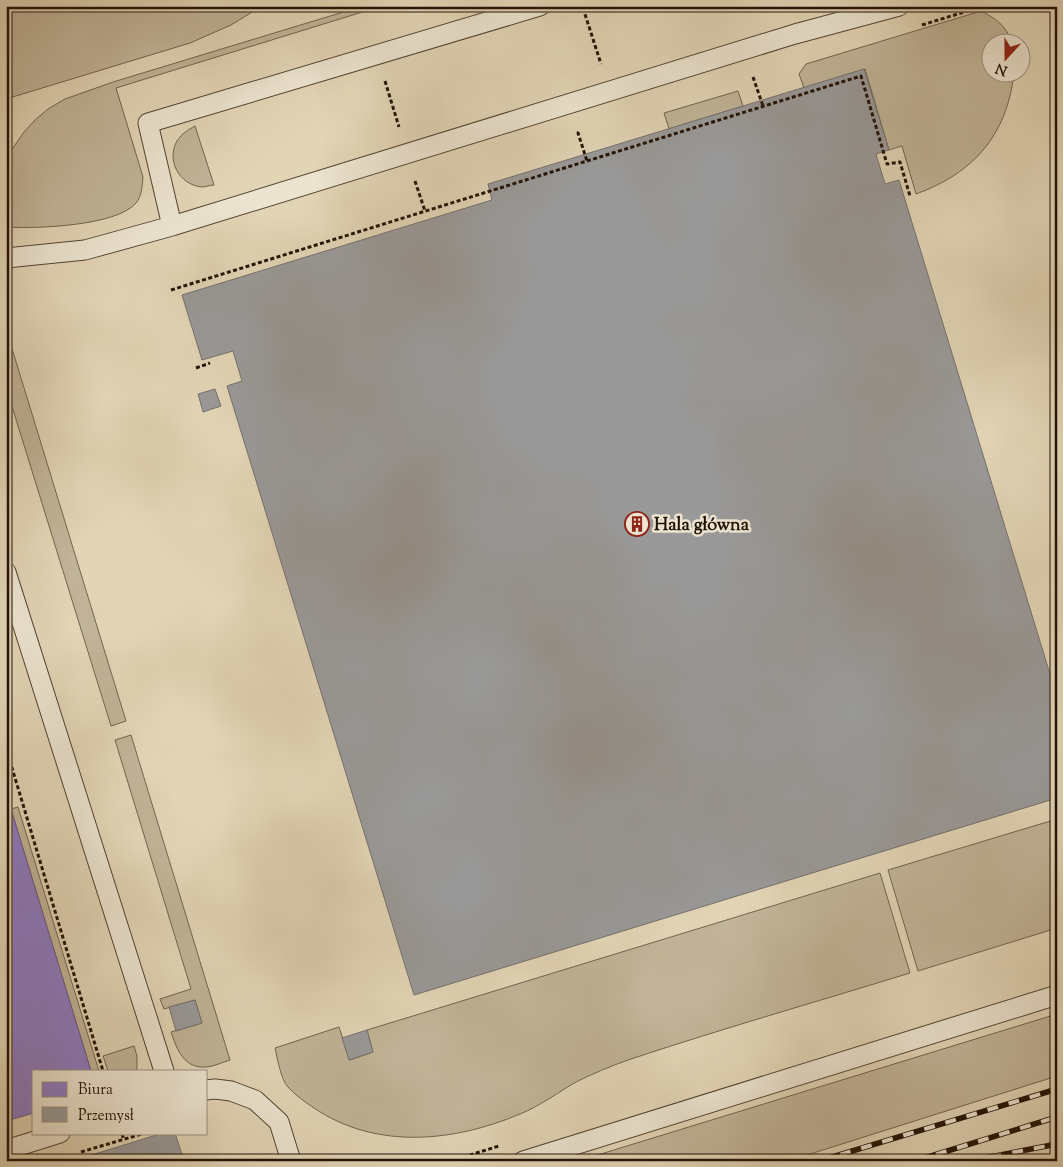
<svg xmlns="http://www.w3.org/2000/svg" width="1063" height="1167" viewBox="0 0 1063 1167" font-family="'Sorts Mill Goudy',serif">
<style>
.green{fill:#c1b498;stroke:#72644f}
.offices{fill:#8e7cc3;stroke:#6e5c8a}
.industry{fill:#999;stroke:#75716d}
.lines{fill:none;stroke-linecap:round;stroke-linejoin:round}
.lane-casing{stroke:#524432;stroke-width:21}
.path{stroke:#221306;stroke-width:3;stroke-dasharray:4 2.5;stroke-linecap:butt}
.lane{stroke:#ece4d0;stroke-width:19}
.rail-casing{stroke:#221306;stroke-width:5.5}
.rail{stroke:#ece4d0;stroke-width:4;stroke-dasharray:11;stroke-linecap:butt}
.labels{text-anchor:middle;stroke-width:5;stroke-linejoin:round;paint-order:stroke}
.poi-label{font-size:18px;font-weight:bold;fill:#221306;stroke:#ece4d0;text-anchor:start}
</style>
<rect width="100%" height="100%" fill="#e2d5b6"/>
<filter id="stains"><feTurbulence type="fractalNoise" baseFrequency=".004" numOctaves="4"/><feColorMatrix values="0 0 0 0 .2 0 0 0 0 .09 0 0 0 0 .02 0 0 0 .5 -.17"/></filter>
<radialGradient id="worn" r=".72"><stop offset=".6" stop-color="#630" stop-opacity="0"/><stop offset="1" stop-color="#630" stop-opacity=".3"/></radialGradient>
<!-- green -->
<path class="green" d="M 6,6 L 262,6 L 231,25 L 190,43 L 6,99 Z
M 363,6 L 382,6 L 116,88 L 143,177 C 142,186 142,196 136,203 C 117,226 35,229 6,227 L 6,158 L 24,132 L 35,120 L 48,109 L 65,99 L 113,82 Z
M 981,11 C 995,18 1007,26 1011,42 L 990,42 L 990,72 L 1014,73 C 1007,135 974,173 916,194 L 902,146 L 889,150 L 865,69 L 804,88 L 799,74 L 806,64 Z
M 738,91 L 743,106 L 669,129 L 664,113 Z
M 195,126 L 214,185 C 210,185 206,187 202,187 C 179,185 166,160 177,141 C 182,133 188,130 195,126 Z
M 6,329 L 126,721 L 111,726 L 6,387 Z
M 131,735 L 230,1060 C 223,1062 215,1066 207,1067 C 184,1069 177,1050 171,1032 L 202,1023 L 195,1000 L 164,1009 L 160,999 L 191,989 L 115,740 Z
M 18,807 L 99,1071 L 91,1071 L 11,809 Z
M 1057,819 L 1057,928 L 918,971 L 888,870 Z
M 880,873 L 910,973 C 816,1002 721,1029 628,1060 C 611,1066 592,1074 576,1082 C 557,1093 540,1106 520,1114 C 454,1142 376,1150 314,1108 C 305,1102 295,1095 288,1087 C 281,1080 277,1057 275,1048 L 339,1027 L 350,1060 L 373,1052 L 367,1030 Z
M 1057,1014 L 1057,1076 L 788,1161 L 578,1161 Z
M 134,1046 L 137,1056 L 137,1071 L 108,1071 L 103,1056 Z
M 1057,1154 L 1057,1161 L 1024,1161 Z"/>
<!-- offices -->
<path class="offices" d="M 6,793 L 91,1071 L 34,1071 L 34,1113 L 6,1121 Z"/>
<!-- industry -->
<path class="industry" d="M 864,69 L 889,150 L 876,154 L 885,184 L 899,180 L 1057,697 L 1057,798 L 414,995 L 227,386 L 242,381 L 233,351 L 202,360 L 182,295 L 492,200 L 488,184 Z
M 215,389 L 221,406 L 203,412 L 198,394 Z
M 195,1000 L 202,1023 L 176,1031 L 169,1007 Z
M 367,1030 L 373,1052 L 349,1060 L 342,1038 Z
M 163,1133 L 175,1133 L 184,1161 L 72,1161 Z"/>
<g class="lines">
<defs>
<path id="lane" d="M 172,226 L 795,34 L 899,6
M 6,258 L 85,250 L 172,226 L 148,123 L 540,6
M 6,572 L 164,1071
M 206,1090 L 215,1089 L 231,1091 L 255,1100 L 279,1122 L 291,1161
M 6,1150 L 60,1133
M 523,1161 L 1057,995"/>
</defs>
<!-- lane casing -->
<use href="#lane" class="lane-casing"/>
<!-- path -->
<path class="path" d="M 583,8 L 601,64
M 922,25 L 974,9
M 753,77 L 763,106
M 385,81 L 399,127
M 579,132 L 578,133 L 587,161
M 415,181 L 425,211
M 171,290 L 861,76 L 887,164 L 900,162 L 910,196
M 196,368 L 210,363
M 6,748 L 103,1071
M 122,1134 L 124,1140
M 81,1152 L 145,1133
M 451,1161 L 499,1146"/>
<!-- lane -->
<use href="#lane" class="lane"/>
<defs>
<path id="rail" d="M 819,1161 L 1057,1089
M 915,1161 L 1057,1117
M 969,1161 L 1057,1144"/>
</defs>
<!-- rail casing -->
<use href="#rail" class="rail-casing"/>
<!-- rail -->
<use href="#rail" class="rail"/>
</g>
<!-- icons -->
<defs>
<symbol id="building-ring" viewBox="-11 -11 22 22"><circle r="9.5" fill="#ece4d0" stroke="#8f2418" stroke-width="1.5"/><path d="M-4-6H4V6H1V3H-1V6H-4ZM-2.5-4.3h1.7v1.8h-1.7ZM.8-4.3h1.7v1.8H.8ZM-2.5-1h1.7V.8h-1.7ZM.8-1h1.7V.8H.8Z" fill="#8f2418"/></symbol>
</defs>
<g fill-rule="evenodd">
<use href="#building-ring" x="623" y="510" width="28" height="28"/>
</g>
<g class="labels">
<!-- poi labels -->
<g class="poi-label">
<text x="654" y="530">Hala główna</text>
</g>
</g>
<!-- margin -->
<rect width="1063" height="1167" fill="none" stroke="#e2d5b6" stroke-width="25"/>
<rect x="8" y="8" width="1048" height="1152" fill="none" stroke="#221306" stroke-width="2.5"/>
<rect x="12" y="12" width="1038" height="1142" fill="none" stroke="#221306"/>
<!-- legend -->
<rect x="32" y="1070" width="175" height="65" fill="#ece4d0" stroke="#9b907f"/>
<rect x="42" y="1082" width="25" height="15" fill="#8e7cc3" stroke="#9b907f"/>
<text x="78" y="1094" font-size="15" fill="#221306">Biura</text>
<rect x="42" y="1107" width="25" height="15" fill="#999999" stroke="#9b907f"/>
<text x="78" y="1120" font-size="15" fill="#221306">Przemysł</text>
<!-- north arrow -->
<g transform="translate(1006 58) rotate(201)"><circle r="24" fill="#ece4d0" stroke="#9b907f"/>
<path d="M0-4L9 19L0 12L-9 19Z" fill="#8f2418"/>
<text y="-8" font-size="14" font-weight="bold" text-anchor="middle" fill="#221306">N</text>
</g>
<rect width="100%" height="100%" filter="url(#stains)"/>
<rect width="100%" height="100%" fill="url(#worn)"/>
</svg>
